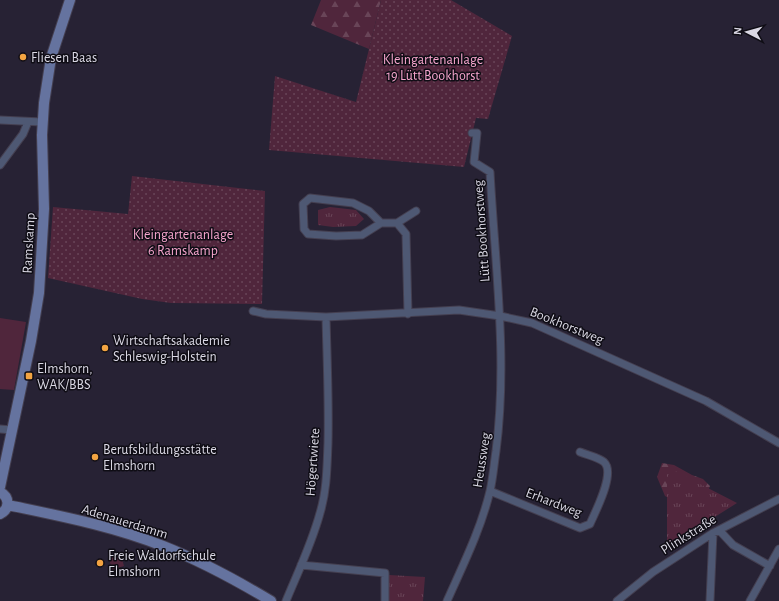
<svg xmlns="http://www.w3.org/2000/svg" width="779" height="601" viewBox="0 0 779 601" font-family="'Alegreya Sans',sans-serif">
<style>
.grass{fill:#50263c}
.forest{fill:url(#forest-firs)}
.park{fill:url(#park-tufts)}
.garden{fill:url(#garden-dots)}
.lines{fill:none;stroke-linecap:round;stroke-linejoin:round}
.street-casing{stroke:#443f50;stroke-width:9}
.secondary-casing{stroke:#443f50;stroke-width:12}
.street{stroke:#4e5873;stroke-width:7}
.secondary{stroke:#65739f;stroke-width:10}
.poi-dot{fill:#f3a442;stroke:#0f0d15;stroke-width:1.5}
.labels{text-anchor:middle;stroke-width:3;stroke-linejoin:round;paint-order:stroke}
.poi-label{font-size:14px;fill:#dad8e4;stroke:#0f0d15;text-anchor:start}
.park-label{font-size:14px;fill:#f6a5cd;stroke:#0f0d15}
.street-label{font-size:14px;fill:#dad8e4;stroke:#0f0d15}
</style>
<defs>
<pattern id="forest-firs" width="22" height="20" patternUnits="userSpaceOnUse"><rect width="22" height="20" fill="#50263c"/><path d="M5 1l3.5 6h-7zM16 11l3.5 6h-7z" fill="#694558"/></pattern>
<pattern id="park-tufts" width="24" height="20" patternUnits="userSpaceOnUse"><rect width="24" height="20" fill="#50263c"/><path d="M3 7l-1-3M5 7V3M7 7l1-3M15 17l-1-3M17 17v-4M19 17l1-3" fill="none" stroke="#694558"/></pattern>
<pattern id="garden-dots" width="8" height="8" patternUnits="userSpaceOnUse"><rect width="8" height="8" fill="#50263c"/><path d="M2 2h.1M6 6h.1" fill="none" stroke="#694558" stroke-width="1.8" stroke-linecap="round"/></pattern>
</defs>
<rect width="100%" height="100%" fill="#272234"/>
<!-- grass -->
<path class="grass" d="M 0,318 L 26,322 L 14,390 L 0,389 Z
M 121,555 L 124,566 L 112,570 L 109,558 Z"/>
<!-- forest -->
<path class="forest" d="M 321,0 L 381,0 L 369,49 L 311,25 Z
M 662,463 L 674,465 L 692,475 L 703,479 L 710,486 L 705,499 L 680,505 L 665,496 L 657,477 Z"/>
<!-- park -->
<path class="park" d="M 330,207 L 356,210 L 364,219 L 356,226 L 333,227 L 318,225 L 318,210 Z
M 667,467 L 737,503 L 667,547 Z
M 389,575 L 425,577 L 423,601 L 387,601 Z"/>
<!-- garden -->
<path class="garden" d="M 381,0 L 451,0 L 512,36 L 488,119 L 476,118 L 464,167 L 269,150 L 275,76 L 356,102 Z
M 132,176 L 265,191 L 262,304 L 171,303 L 142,299 L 48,278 L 53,207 L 128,214 Z"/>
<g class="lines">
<defs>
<path id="street" d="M 0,120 L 42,122
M 0,165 L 23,134 L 28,122
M 381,223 L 362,235 L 336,236 L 308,234 L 304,229 L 303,204 L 310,198 L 353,203 L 369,211 L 381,223 L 397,223 L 406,234 L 408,314
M 397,223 L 416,211
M 253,311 L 266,314 L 326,317 L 459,310 L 500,316 L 532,323 L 706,401 L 779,443
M 0,429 L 12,430
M 490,491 L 580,528 L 590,524 C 595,512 616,473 604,462 C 598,457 587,455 580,452
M 719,530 L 733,545 L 770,566
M 301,565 L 385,573 L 385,601
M 286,601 C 298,572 312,543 320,513 C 327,490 327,466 328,443 C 329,401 327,359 326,317
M 447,601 C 463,565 481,529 490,491 C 493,478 494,464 496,451 C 508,359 495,265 490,172 L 474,162 L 477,133 L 472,133
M 617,601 L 653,572 L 713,533 L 779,499
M 710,601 L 713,533
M 750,601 L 779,549"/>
<path id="secondary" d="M 0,487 L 31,341 L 39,293 L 44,209 L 42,135 L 44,103 L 51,58 L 70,0
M 0,492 C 10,497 10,509 0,514
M 8,505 C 60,516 113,526 163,546 C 201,561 236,580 271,601"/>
</defs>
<!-- street casing -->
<use href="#street" class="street-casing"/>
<!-- secondary casing -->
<use href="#secondary" class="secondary-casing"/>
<!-- street -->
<use href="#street" class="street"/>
<!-- secondary -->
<use href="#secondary" class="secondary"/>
</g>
<!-- markers -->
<g class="poi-dot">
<circle cx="23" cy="57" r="4"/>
<circle cx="105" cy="348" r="4"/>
<rect x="25" y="372" width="8" height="8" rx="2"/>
<circle cx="95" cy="457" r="4"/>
<circle cx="100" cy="563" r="4"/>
</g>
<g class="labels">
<!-- poi labels -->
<g class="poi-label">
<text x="31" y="62">Fliesen Baas</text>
<text x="113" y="345">Wirtschaftsakademie<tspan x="113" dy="16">Schleswig-Holstein</tspan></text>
<text x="37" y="373">Elmshorn,<tspan x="37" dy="16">WAK/BBS</tspan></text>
<text x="103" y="454">Berufsbildungsstätte<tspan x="103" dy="16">Elmshorn</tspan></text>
<text x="108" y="560">Freie Waldorfschule<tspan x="108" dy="16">Elmshorn</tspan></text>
</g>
<!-- park labels -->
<g class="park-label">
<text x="433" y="64">Kleingartenanlage<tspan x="433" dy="16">19 Lütt Bookhorst</tspan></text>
<text x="183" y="239">Kleingartenanlage<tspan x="183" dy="16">6 Ramskamp</tspan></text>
</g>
<!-- street labels -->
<g class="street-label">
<text transform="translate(481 231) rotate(-94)" y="5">Lütt Bookhorstweg</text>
<text transform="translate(28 243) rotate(-87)" y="5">Ramskamp</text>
<text transform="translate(567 325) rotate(22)" y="5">Bookhorstweg</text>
<text transform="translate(481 460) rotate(-81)" y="5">Heussweg</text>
<text transform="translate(312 462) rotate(-86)" y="5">Högertwiete</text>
<text transform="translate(554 502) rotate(21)" y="5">Erhardweg</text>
<text transform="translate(125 521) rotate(17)" y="5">Adenauerdamm</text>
<text transform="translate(688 534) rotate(-32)" y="5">Plinkstraße</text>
</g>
</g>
<!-- north arrow -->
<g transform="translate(747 32) rotate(276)" stroke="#0f0d15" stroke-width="3" paint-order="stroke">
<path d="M0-3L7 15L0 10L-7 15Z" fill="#dad8e4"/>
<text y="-6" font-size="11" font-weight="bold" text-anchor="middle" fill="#dad8e4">N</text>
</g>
</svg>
